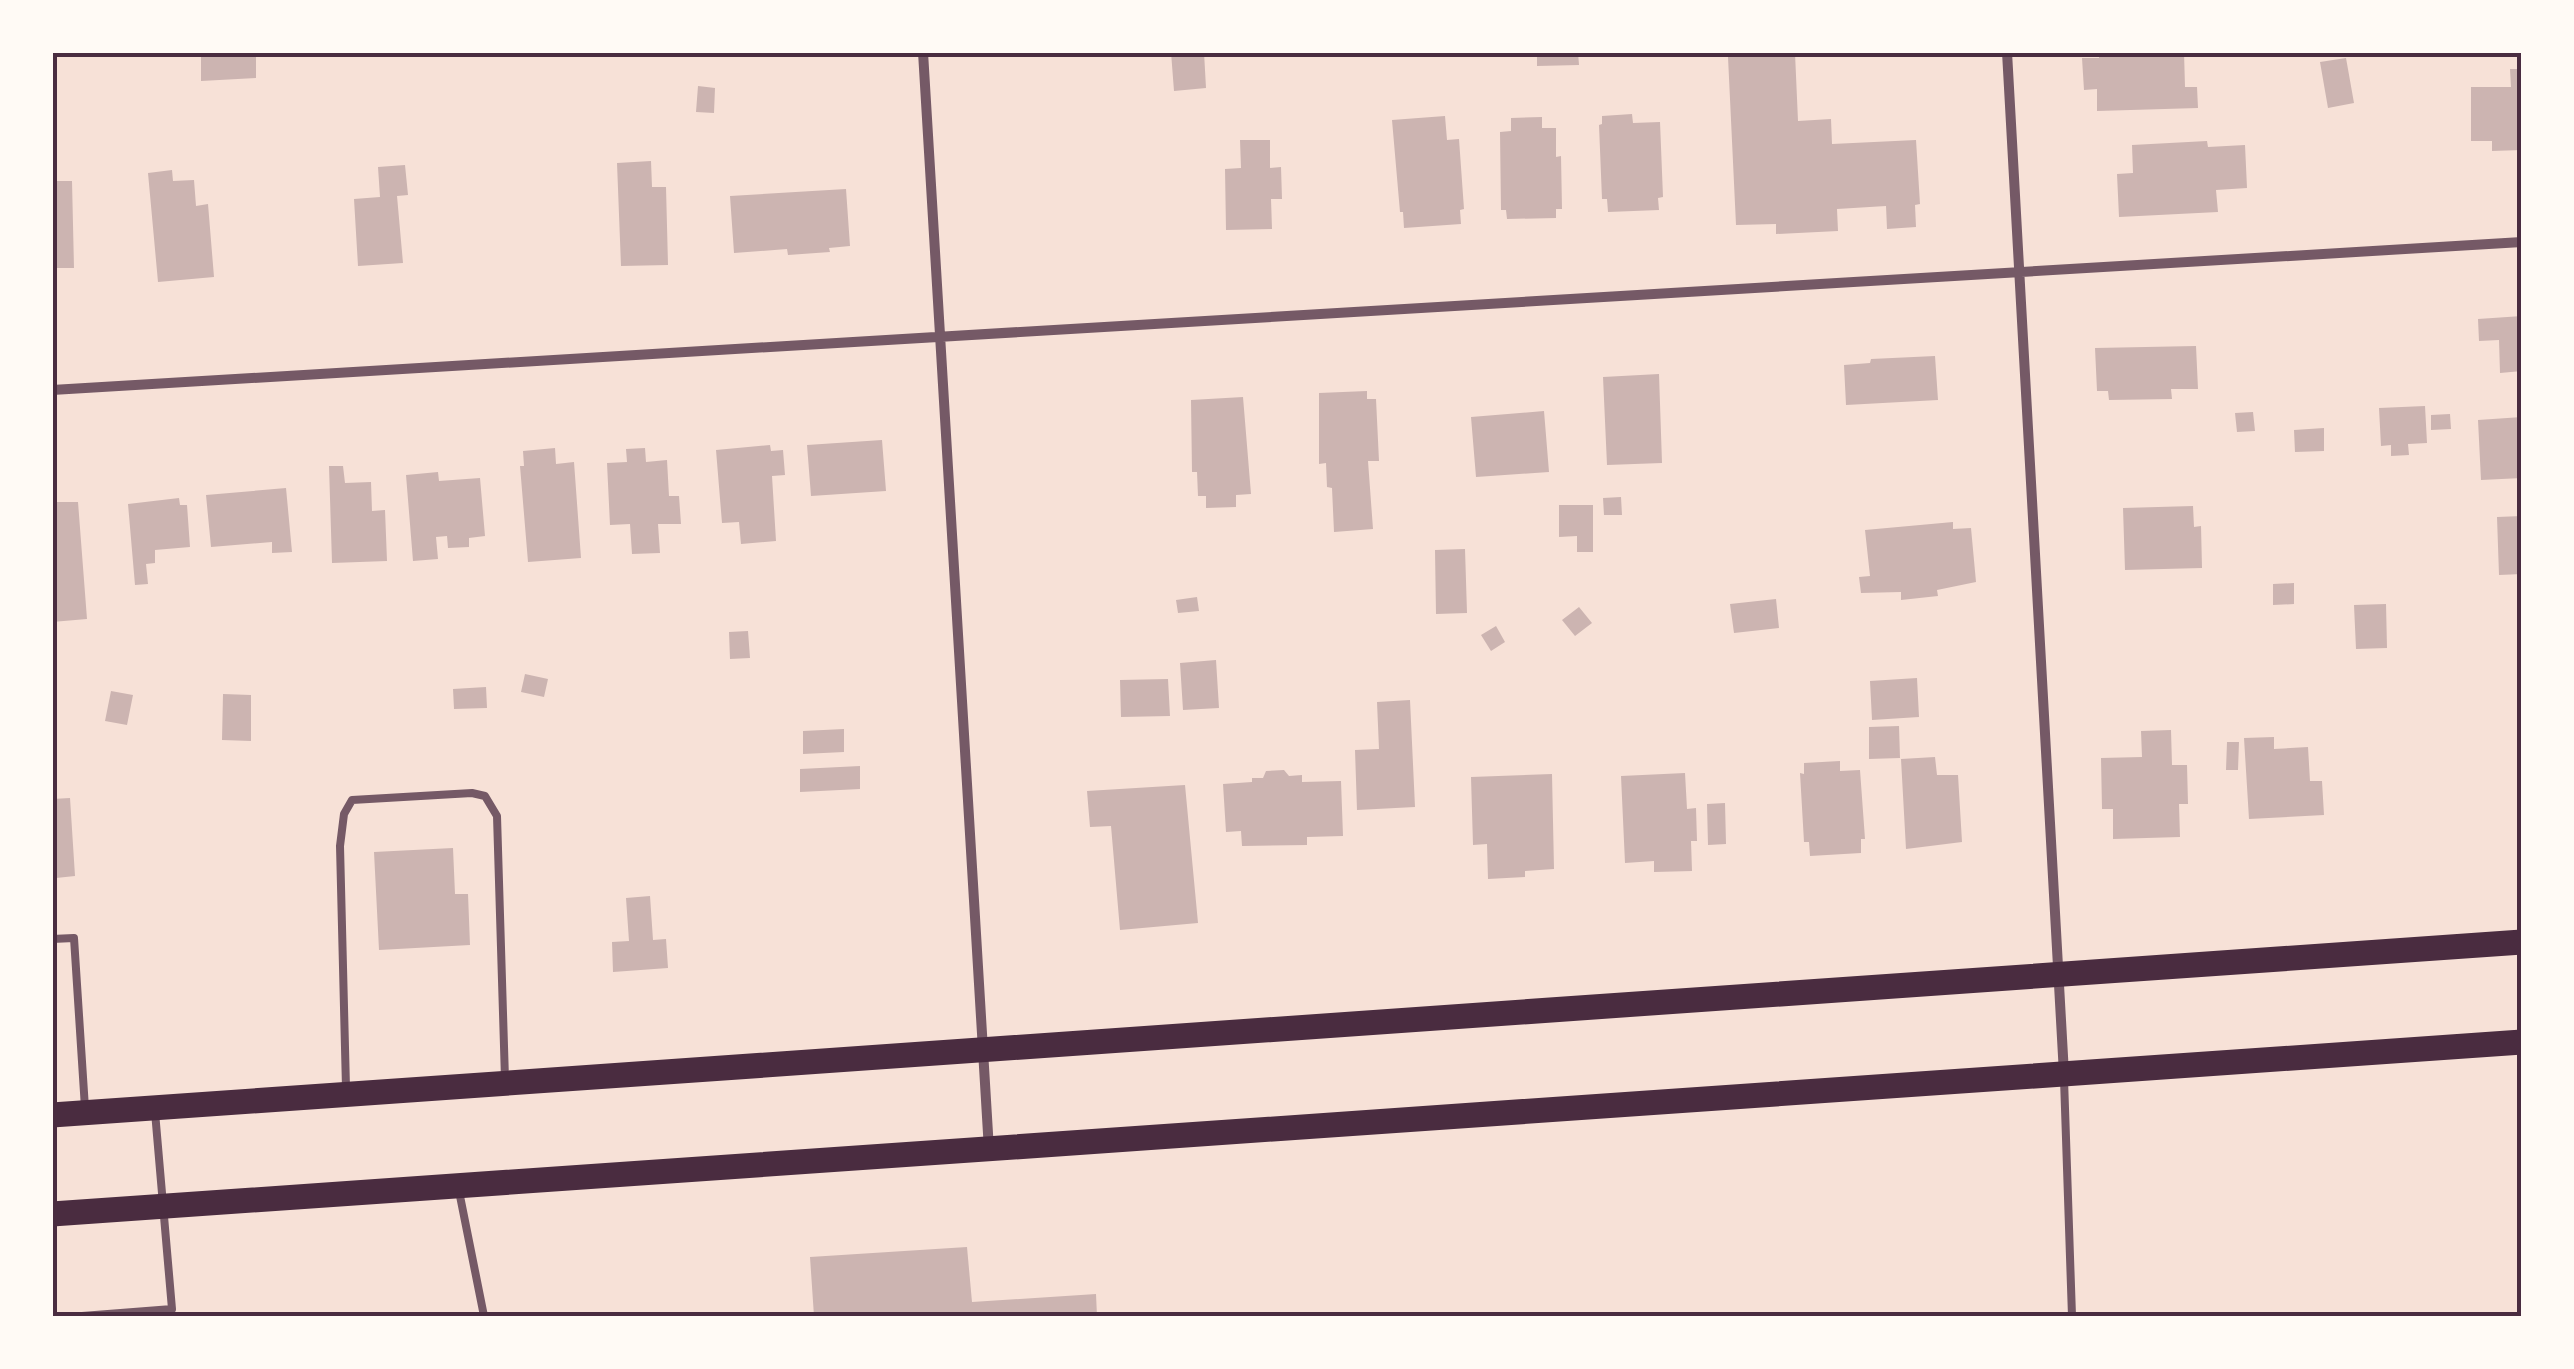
<svg xmlns="http://www.w3.org/2000/svg" width="2574" height="1369" viewBox="0 0 2574 1369" font-family="'DM Sans',sans-serif">
<style>
.building{fill:#ccb4b1}
.lines{fill:none;stroke-linecap:round;stroke-linejoin:round}
.service{stroke:#755966;stroke-width:8}
.minor{stroke:#755966;stroke-width:10}
.primary{stroke:#4a2c40;stroke-width:25}
.neatline{fill:none;stroke:#4a2c40;stroke-width:4}
</style>
<rect width="100%" height="100%" fill="#f7e1d7"/>
<!-- building -->
<path class="building" d="M 201,52 L 256,52 L 256,78 L 201,81 Z
M 1171,52 L 1204,52 L 1206,88 L 1174,91 Z
M 1537,52 L 1578,52 L 1579,65 L 1537,66 Z
M 2184,52 L 2185,87 L 2197,87 L 2198,108 L 2097,111 L 2097,89 L 2084,90 L 2082,58 L 2099,58 L 2099,53 Z
M 1795,53 L 1798,121 L 1831,119 L 1832,144 L 1916,140 L 1920,204 L 1915,205 L 1916,227 L 1887,229 L 1886,206 L 1837,209 L 1838,231 L 1776,234 L 1776,224 L 1736,225 L 1728,57 Z
M 2346,58 L 2354,103 L 2328,108 L 2320,62 Z
M 2510,69 L 2522,69 L 2522,150 L 2492,151 L 2492,141 L 2471,141 L 2471,87 L 2511,87 Z
M 698,86 L 715,88 L 714,113 L 696,112 Z
M 1632,114 L 1633,123 L 1660,122 L 1663,197 L 1658,198 L 1659,210 L 1608,212 L 1607,199 L 1602,199 L 1599,125 L 1602,124 L 1602,116 Z
M 1445,116 L 1447,140 L 1459,139 L 1464,209 L 1460,210 L 1461,224 L 1404,228 L 1403,212 L 1400,212 L 1392,120 Z
M 1542,117 L 1542,128 L 1556,128 L 1556,157 L 1561,156 L 1562,209 L 1556,209 L 1556,218 L 1507,219 L 1506,210 L 1501,210 L 1500,132 L 1511,131 L 1511,118 Z
M 1240,140 L 1270,140 L 1270,168 L 1281,167 L 1282,199 L 1271,199 L 1272,229 L 1226,230 L 1225,169 L 1241,168 Z
M 2207,141 L 2208,147 L 2245,145 L 2247,188 L 2216,190 L 2218,212 L 2119,217 L 2117,174 L 2133,173 L 2132,145 Z
M 651,161 L 652,187 L 666,187 L 668,265 L 621,266 L 617,163 Z
M 405,165 L 408,195 L 397,196 L 403,263 L 358,266 L 354,199 L 380,197 L 378,167 Z
M 172,170 L 173,181 L 194,180 L 196,206 L 208,204 L 214,277 L 158,282 L 148,173 Z
M 52,181 L 72,181 L 74,268 L 52,268 Z
M 846,189 L 850,246 L 829,248 L 830,252 L 788,255 L 787,249 L 734,253 L 730,196 Z
M 2522,316 L 2522,371 L 2500,373 L 2499,340 L 2479,341 L 2478,319 Z
M 2196,346 L 2198,389 L 2171,389 L 2172,399 L 2109,400 L 2108,391 L 2097,391 L 2095,348 Z
M 1935,356 L 1938,400 L 1846,405 L 1844,365 L 1870,363 L 1871,359 Z
M 1659,374 L 1662,463 L 1607,465 L 1603,377 Z
M 1367,391 L 1367,399 L 1376,399 L 1379,461 L 1368,461 L 1373,529 L 1334,532 L 1332,488 L 1327,487 L 1326,463 L 1319,464 L 1319,393 Z
M 1243,397 L 1251,494 L 1236,495 L 1236,507 L 1206,508 L 1206,496 L 1198,496 L 1197,472 L 1192,472 L 1191,400 Z
M 2425,406 L 2427,443 L 2408,444 L 2409,455 L 2391,456 L 2391,445 L 2381,446 L 2379,408 Z
M 1544,411 L 1549,472 L 1476,477 L 1471,417 Z
M 2253,412 L 2255,431 L 2237,432 L 2235,413 Z
M 2450,414 L 2451,429 L 2431,430 L 2431,415 Z
M 2522,417 L 2522,478 L 2481,480 L 2478,420 Z
M 2324,428 L 2324,451 L 2295,452 L 2294,430 Z
M 882,440 L 886,491 L 811,496 L 807,445 Z
M 770,445 L 771,451 L 783,450 L 785,475 L 772,476 L 776,541 L 741,544 L 739,522 L 722,523 L 716,450 Z
M 555,448 L 556,464 L 574,462 L 581,558 L 528,562 L 520,466 L 524,466 L 523,451 Z
M 645,448 L 646,462 L 667,460 L 669,496 L 679,496 L 681,524 L 658,524 L 660,553 L 632,554 L 630,524 L 610,525 L 607,463 L 627,462 L 626,449 Z
M 329,466 L 343,466 L 345,483 L 371,482 L 372,511 L 385,510 L 387,561 L 332,563 Z
M 438,472 L 439,481 L 480,478 L 485,536 L 469,538 L 469,547 L 448,548 L 447,536 L 436,537 L 438,559 L 413,561 L 406,475 Z
M 286,488 L 292,552 L 272,553 L 272,542 L 211,547 L 206,495 Z
M 1621,497 L 1622,515 L 1604,515 L 1603,498 Z
M 179,498 L 180,505 L 187,505 L 190,547 L 155,550 L 155,563 L 146,564 L 148,584 L 135,585 L 128,504 Z
M 52,502 L 78,502 L 87,619 L 52,622 Z
M 1559,505 L 1593,505 L 1593,552 L 1577,552 L 1577,536 L 1559,537 Z
M 2193,506 L 2194,527 L 2201,526 L 2202,568 L 2125,570 L 2123,508 Z
M 2522,516 L 2522,574 L 2499,575 L 2497,517 Z
M 1953,522 L 1953,529 L 1971,528 L 1976,582 L 1937,590 L 1938,596 L 1901,600 L 1901,592 L 1861,593 L 1859,577 L 1870,576 L 1865,530 Z
M 1465,549 L 1467,613 L 1436,614 L 1435,550 Z
M 2294,583 L 2294,604 L 2273,605 L 2273,584 Z
M 1197,597 L 1199,611 L 1178,613 L 1176,600 Z
M 1776,599 L 1779,628 L 1734,633 L 1730,604 Z
M 2386,604 L 2387,648 L 2356,649 L 2354,605 Z
M 1579,607 L 1592,623 L 1575,636 L 1562,620 Z
M 1496,626 L 1505,642 L 1491,651 L 1481,635 Z
M 748,631 L 750,658 L 730,659 L 729,632 Z
M 1216,660 L 1219,708 L 1183,710 L 1180,663 Z
M 525,674 L 548,679 L 544,697 L 521,692 Z
M 1917,678 L 1919,717 L 1872,720 L 1870,681 Z
M 1168,679 L 1170,716 L 1121,717 L 1120,680 Z
M 486,687 L 487,708 L 454,709 L 453,689 Z
M 111,691 L 133,695 L 127,725 L 105,721 Z
M 223,694 L 251,695 L 251,741 L 222,740 Z
M 1410,700 L 1415,807 L 1357,810 L 1355,750 L 1379,749 L 1377,702 Z
M 1899,726 L 1900,758 L 1869,759 L 1869,727 Z
M 844,729 L 844,752 L 803,754 L 803,731 Z
M 2171,730 L 2172,765 L 2187,765 L 2188,804 L 2179,804 L 2180,837 L 2113,839 L 2113,809 L 2102,809 L 2101,758 L 2142,757 L 2141,731 Z
M 2274,737 L 2274,749 L 2308,747 L 2310,781 L 2322,781 L 2324,815 L 2249,819 L 2244,738 Z
M 2227,742 L 2239,742 L 2238,770 L 2226,770 Z
M 1935,757 L 1937,775 L 1958,775 L 1962,842 L 1906,849 L 1901,759 Z
M 1840,761 L 1840,771 L 1860,770 L 1865,839 L 1861,839 L 1861,853 L 1810,856 L 1809,842 L 1804,842 L 1800,773 L 1804,774 L 1804,763 Z
M 860,766 L 860,789 L 800,792 L 800,769 Z
M 1284,770 L 1289,776 L 1302,775 L 1302,782 L 1341,781 L 1343,836 L 1307,837 L 1307,845 L 1242,846 L 1241,831 L 1226,832 L 1223,784 L 1252,782 L 1252,778 L 1263,778 L 1266,771 Z
M 1685,773 L 1687,809 L 1696,808 L 1697,841 L 1691,841 L 1692,871 L 1654,872 L 1654,861 L 1625,863 L 1621,776 Z
M 1552,774 L 1554,869 L 1525,871 L 1525,877 L 1488,879 L 1487,844 L 1473,845 L 1471,777 Z
M 1185,785 L 1198,923 L 1120,930 L 1111,826 L 1090,827 L 1087,791 Z
M 70,798 L 75,876 L 56,878 L 56,883 L 52,883 L 52,799 Z
M 1725,803 L 1726,844 L 1708,845 L 1707,804 Z
M 453,848 L 455,894 L 468,894 L 470,945 L 379,950 L 374,852 Z
M 650,896 L 653,940 L 666,939 L 668,968 L 613,972 L 612,942 L 629,941 L 626,898 Z
M 967,1247 L 972,1302 L 1096,1294 L 1097,1316 L 814,1316 L 810,1257 Z"/>
<g class="lines">
<!-- service -->
<path class="service" d="M 52,939 L 74,938 L 85,1108
M 2064,1079 L 2072,1316
M 346,1088 L 340,846 L 344,814 L 352,800 L 472,793 L 485,796 L 497,816 L 505,1079
M 459,1191 L 484,1316
M 82,1316 L 172,1309 L 155,1112"/>
<!-- minor -->
<path class="minor" d="M 923,52 L 989,1150
M 2007,52 L 2064,1074
M 52,390 L 2522,242"/>
<!-- primary -->
<path class="primary" d="M 52,1115 L 2522,942
M 52,1214 L 2522,1042"/>
</g>
<!-- border -->
<rect width="2574" height="1369" fill="none" stroke="#fffaf5" stroke-width="110"/>
<rect x="55" y="55" width="2464" height="1259" class="neatline"/>
</svg>
